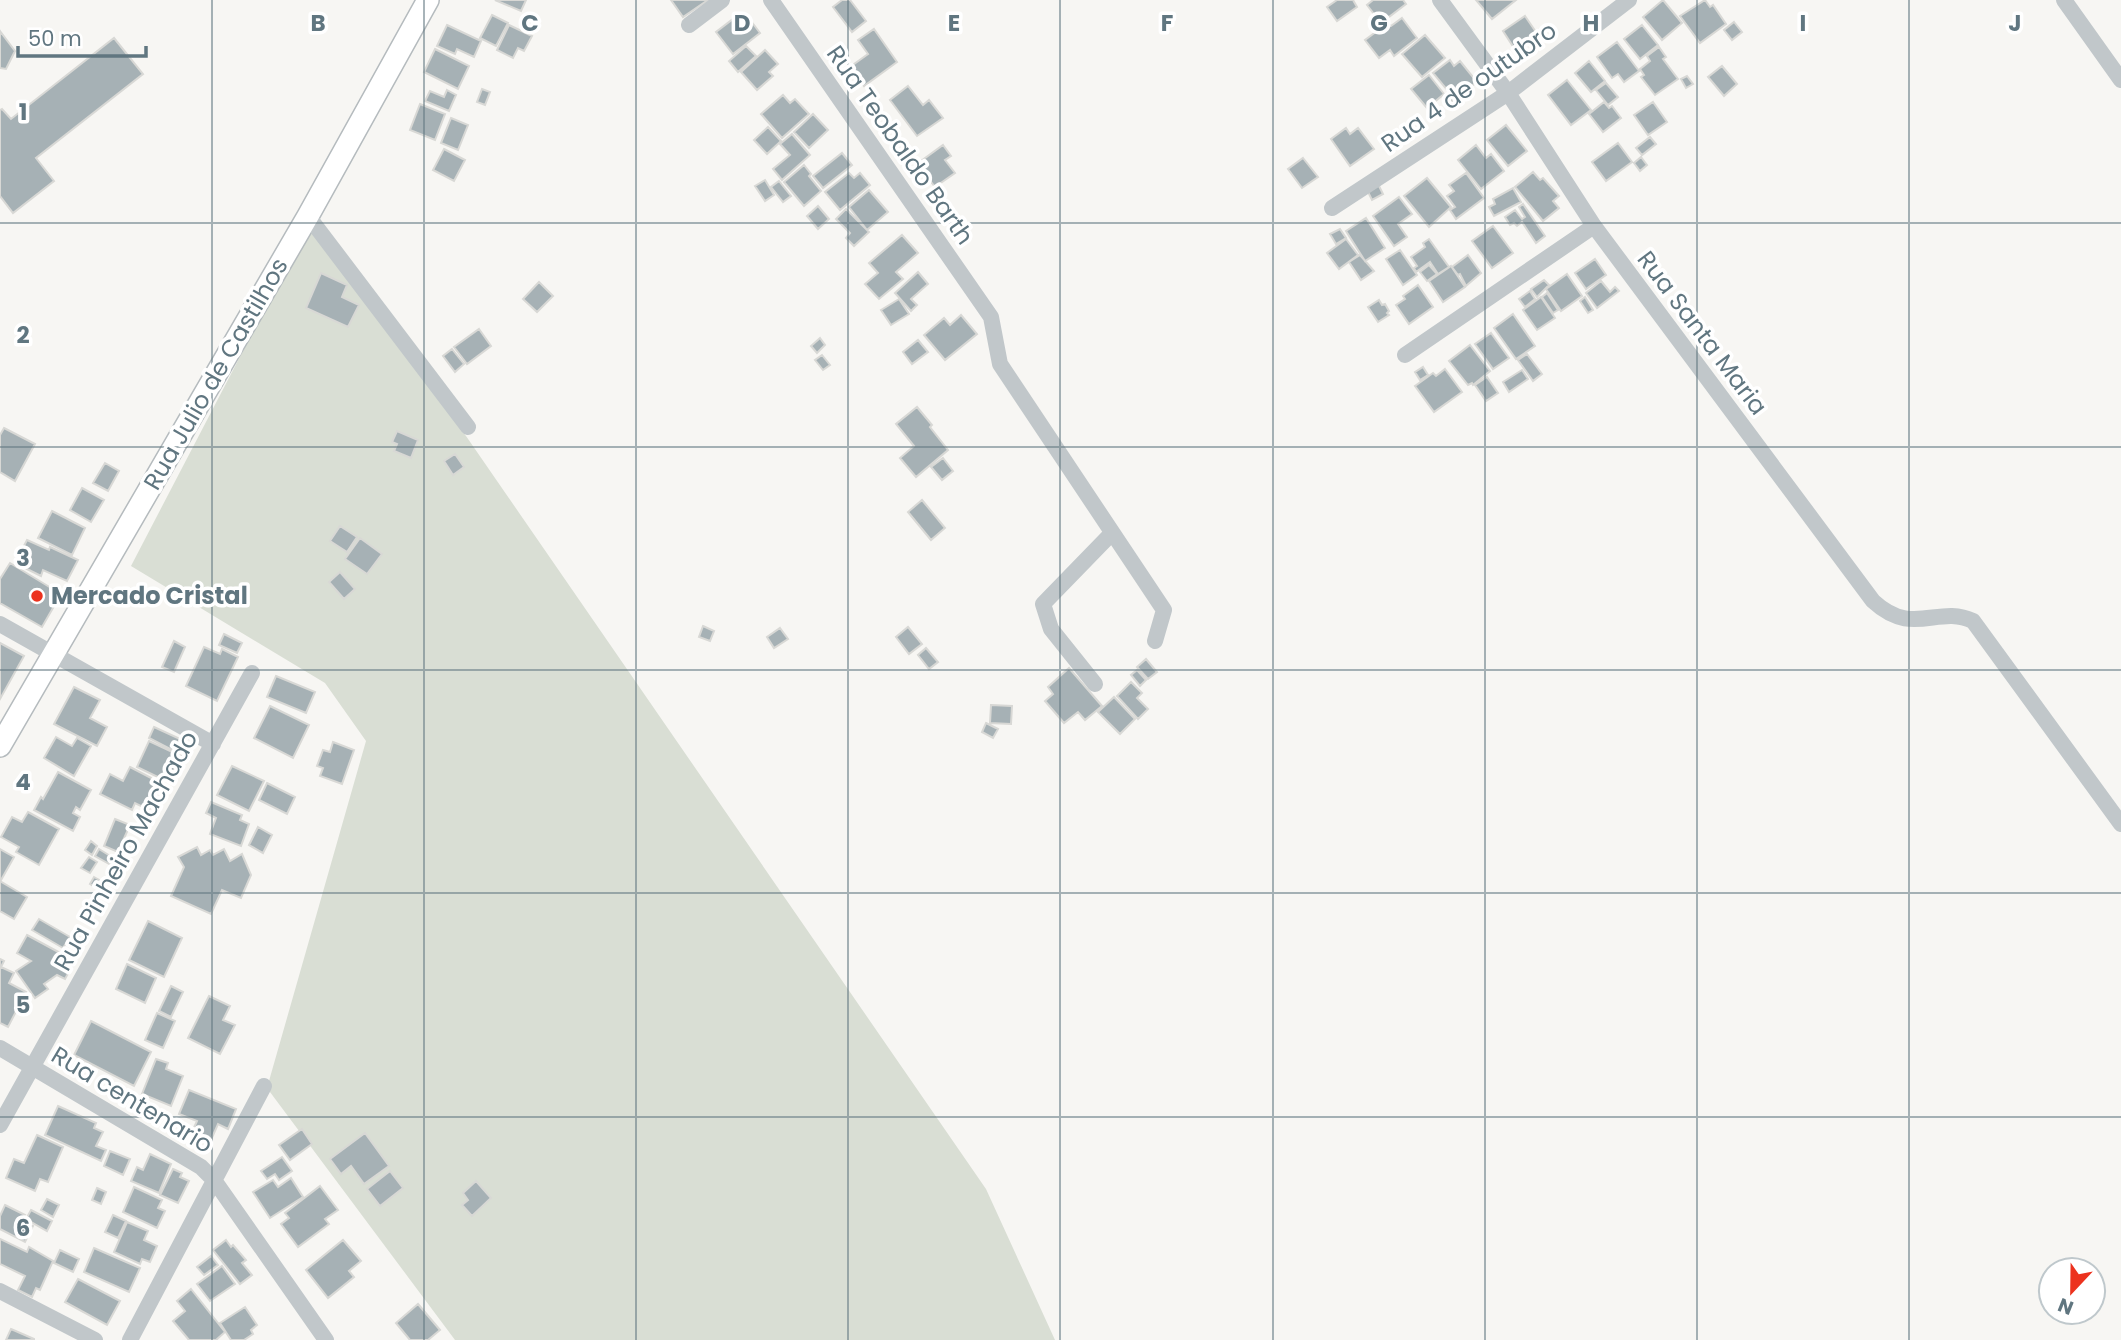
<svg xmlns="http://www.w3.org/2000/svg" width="2121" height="1340" viewBox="0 0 2121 1340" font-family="Poppins,sans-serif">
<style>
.green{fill:#d9ded4}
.building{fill:#a6b1b5;stroke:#d8d8d5;stroke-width:2}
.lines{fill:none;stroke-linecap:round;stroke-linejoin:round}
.major-casing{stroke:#b5bbbe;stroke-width:24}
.minor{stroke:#c1c7ca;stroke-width:16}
.major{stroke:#fff;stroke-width:21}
.grid{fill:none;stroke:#607680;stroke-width:2;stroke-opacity:0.55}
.poi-dot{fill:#ec321e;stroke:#fff;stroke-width:2.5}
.labels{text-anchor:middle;stroke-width:7;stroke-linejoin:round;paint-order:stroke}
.street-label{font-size:24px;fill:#607680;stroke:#fff}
.poi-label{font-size:24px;font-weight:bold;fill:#607680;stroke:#fff;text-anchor:start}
.grid-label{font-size:23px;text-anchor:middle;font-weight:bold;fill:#607680;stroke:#fff;stroke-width:7;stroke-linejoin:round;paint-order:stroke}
</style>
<rect width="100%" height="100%" fill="#f7f6f3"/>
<!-- green -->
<path class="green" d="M 308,226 L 466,436 L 986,1189 L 1055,1340 L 455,1340 L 267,1088 L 366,741 L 325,683 L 131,566 Z"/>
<!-- building -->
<path class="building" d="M 495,0 L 526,0 L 521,11 Z
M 671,0 L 708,0 L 683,17 Z
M 842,0 L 850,0 L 866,21 L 852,32 L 833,7 Z
M 1337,0 L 1353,0 L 1357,7 L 1337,21 L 1327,7 Z
M 1373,0 L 1403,0 L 1406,4 L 1381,23 L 1367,5 Z
M 1476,0 L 1516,0 L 1492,19 Z
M 1663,0 L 1682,23 L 1662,40 L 1643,17 Z
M 1705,0 L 1710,7 L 1713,5 L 1726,24 L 1700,43 L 1680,16 Z
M 492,15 L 508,23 L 496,46 L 480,38 Z
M 1525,16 L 1538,35 L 1516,51 L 1503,31 Z
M 748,17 L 760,33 L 733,54 L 716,32 L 733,19 L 738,25 Z
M 1402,18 L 1417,38 L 1394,56 L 1390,50 L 1379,58 L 1365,40 L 1388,23 L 1391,26 Z
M 1734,22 L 1742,32 L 1732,40 L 1724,30 Z
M 447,25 L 481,41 L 474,57 L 457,49 L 455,54 L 437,46 Z
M 509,25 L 532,36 L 524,51 L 518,48 L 513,58 L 497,50 Z
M 1642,25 L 1658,45 L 1640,59 L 1624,39 Z
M 874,29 L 897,62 L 864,86 L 850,67 L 868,54 L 858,40 Z
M 0,31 L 15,51 L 6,69 L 0,68 Z
M 1425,35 L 1445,58 L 1422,77 L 1402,54 Z
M 114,38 L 143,74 L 36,158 L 54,181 L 13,213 L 0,196 L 0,110 L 2,109 L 11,119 Z
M 1617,42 L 1639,71 L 1624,82 L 1618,74 L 1612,78 L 1597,57 Z
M 746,46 L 756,56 L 738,72 L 729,61 Z
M 1659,47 L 1666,57 L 1663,59 L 1678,79 L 1655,95 L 1641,77 L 1644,75 L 1640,69 L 1650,61 L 1647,56 Z
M 435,49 L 469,66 L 458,89 L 424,72 Z
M 765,50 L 778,64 L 769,72 L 773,76 L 757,90 L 741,72 Z
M 1450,60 L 1454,66 L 1460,61 L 1477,82 L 1451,102 L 1445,95 L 1449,92 L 1433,73 Z
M 1589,61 L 1605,81 L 1591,92 L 1575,73 Z
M 1722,66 L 1737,84 L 1724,96 L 1708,77 Z
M 1429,75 L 1444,94 L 1427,108 L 1411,89 Z
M 1687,76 L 1693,84 L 1686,88 L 1681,79 Z
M 1567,80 L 1591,110 L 1571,125 L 1548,95 Z
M 1606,83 L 1618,97 L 1608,105 L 1596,90 Z
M 908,86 L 923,105 L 929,100 L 943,118 L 917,136 L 890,100 Z
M 482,89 L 490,92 L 485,105 L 477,102 Z
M 447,90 L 456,95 L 449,111 L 425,101 L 430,91 L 444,97 Z
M 783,95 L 790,103 L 795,99 L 809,114 L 782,138 L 761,114 Z
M 1604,102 L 1609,108 L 1612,106 L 1621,118 L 1603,132 L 1589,114 Z
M 1653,102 L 1667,122 L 1648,135 L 1634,115 Z
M 420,104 L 445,114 L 435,140 L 410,130 Z
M 813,114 L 828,130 L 809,148 L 794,132 Z
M 451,118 L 468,125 L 458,150 L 441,143 Z
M 1506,125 L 1527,151 L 1508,166 L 1487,140 Z
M 768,127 L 781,141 L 767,154 L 754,140 Z
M 1346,128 L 1350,134 L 1358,128 L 1374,149 L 1350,166 L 1331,139 Z
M 792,134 L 810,155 L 782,180 L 773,169 L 790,155 L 780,144 Z
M 1650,137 L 1656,144 L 1642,155 L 1636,148 Z
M 1618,143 L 1632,162 L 1606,181 L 1592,162 Z
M 943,145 L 951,156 L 945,160 L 955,173 L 935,187 L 917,164 Z
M 1476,145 L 1486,158 L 1491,154 L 1504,171 L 1481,189 L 1458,160 Z
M 444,149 L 465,160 L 454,181 L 433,170 Z
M 842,153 L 852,165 L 823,188 L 813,176 Z
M 1641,157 L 1647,165 L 1640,171 L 1634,163 Z
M 1303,158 L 1318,177 L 1302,188 L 1288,169 Z
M 804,165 L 811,174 L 809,176 L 821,191 L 804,206 L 784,182 Z
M 1533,172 L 1540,180 L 1543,178 L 1559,196 L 1553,201 L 1559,208 L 1543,221 L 1515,187 Z
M 849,173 L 854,178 L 860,173 L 870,185 L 840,210 L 825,192 Z
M 1466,173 L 1484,198 L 1456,219 L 1450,210 L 1455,207 L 1447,196 L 1454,191 L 1449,185 Z
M 1427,178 L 1451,207 L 1429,227 L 1404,196 Z
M 765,180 L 774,195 L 765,201 L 755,186 Z
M 779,181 L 791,196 L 783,202 L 771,187 Z
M 1378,184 L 1383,194 L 1372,200 L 1367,190 Z
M 1513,188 L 1521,202 L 1494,216 L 1489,207 L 1495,204 L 1493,199 Z
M 869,190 L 888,212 L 867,230 L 849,207 Z
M 1399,197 L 1412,214 L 1398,224 L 1407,237 L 1394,246 L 1373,216 Z
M 1523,204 L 1545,236 L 1536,243 L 1522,222 L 1517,226 L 1514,223 L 1510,225 L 1505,217 L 1515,210 L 1522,219 L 1525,217 L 1519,207 Z
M 818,206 L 829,219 L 818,229 L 807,216 Z
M 846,209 L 869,232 L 854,246 L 846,238 L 850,233 L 836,219 Z
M 1366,218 L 1385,248 L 1365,261 L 1346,231 Z
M 1493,226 L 1513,253 L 1492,268 L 1472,241 Z
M 1340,229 L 1346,238 L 1336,244 L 1330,234 Z
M 902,235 L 918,253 L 896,272 L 903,279 L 879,299 L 865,284 L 878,273 L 869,263 Z
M 1346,239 L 1358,255 L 1339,269 L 1327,253 Z
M 1429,239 L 1449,267 L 1438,274 L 1430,262 L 1416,272 L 1414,268 L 1417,266 L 1411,257 L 1425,247 L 1423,243 Z
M 1400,250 L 1417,275 L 1403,285 L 1386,259 Z
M 1360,255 L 1374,271 L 1361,280 L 1349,262 Z
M 1468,255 L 1481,273 L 1466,286 L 1460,274 L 1458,275 L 1452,267 Z
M 1595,259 L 1606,275 L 1586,289 L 1575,273 Z
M 1429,265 L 1437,274 L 1427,281 L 1420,272 Z
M 1451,266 L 1465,287 L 1443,302 L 1429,281 Z
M 918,272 L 928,284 L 911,299 L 917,305 L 911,311 L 895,293 Z
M 321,273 L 347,285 L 342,297 L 359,305 L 348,327 L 306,308 Z
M 1567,274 L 1582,296 L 1561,311 L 1546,289 Z
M 1544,280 L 1549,285 L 1537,297 L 1531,289 Z
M 1601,281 L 1610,292 L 1615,287 L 1619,291 L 1597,308 L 1586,293 Z
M 539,282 L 553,296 L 537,312 L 523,299 Z
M 1418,285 L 1433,307 L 1409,324 L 1396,305 L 1405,299 L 1403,296 Z
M 1530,291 L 1535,299 L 1525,307 L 1519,299 Z
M 1547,293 L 1558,310 L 1553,313 L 1542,297 Z
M 1541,297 L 1555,318 L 1537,330 L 1523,310 Z
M 1585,297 L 1593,310 L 1588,313 L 1580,301 Z
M 899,299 L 909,314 L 891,325 L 881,310 Z
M 1379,300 L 1382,305 L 1385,304 L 1389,311 L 1387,313 L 1389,315 L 1378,322 L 1368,307 Z
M 1513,314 L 1535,346 L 1516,359 L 1494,328 Z
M 961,315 L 977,334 L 945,360 L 924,335 L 944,318 L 950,325 Z
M 479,329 L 491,346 L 467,364 L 454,347 Z
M 1491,333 L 1509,358 L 1493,369 L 1475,344 Z
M 820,338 L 825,345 L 817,353 L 811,346 Z
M 918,340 L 928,352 L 912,364 L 903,352 Z
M 1470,345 L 1490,371 L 1473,385 L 1472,383 L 1468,385 L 1449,361 Z
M 452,349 L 464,364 L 455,372 L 443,356 Z
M 1527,354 L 1542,374 L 1533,381 L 1518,360 Z
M 822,355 L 830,365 L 823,370 L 815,360 Z
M 1423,367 L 1428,375 L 1420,380 L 1415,372 Z
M 1445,369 L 1462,392 L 1434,412 L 1415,386 L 1433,373 L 1436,376 Z
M 1522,370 L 1528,379 L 1509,392 L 1503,382 Z
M 1487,377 L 1498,393 L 1486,401 L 1475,385 Z
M 917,407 L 932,425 L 930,427 L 948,450 L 916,477 L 900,458 L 914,446 L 896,424 Z
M 4,428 L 35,444 L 15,481 L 0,472 L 0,435 Z
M 397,431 L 418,440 L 411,458 L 394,451 L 397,444 L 392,442 Z
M 455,454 L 464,467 L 453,475 L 444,461 Z
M 943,458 L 953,471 L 942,480 L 931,467 Z
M 105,463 L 119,471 L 108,491 L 93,483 Z
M 82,488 L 104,500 L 91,522 L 70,510 Z
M 922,500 L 945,528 L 931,540 L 908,512 Z
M 52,511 L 85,528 L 72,555 L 38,538 Z
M 340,526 L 357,537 L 347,552 L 330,541 Z
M 360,538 L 382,554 L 367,574 L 345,559 Z
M 27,540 L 49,550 L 50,547 L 78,560 L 67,581 L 43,570 L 41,576 L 21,566 L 22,564 L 16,561 Z
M 10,563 L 61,594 L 42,627 L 0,603 L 0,579 Z
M 340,572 L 355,589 L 344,599 L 329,582 Z
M 703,626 L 714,631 L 710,641 L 699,637 Z
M 908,627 L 922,644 L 909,654 L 896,637 Z
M 780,628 L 788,639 L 774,648 L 767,637 Z
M 224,634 L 242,643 L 237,653 L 219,645 Z
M 174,641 L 185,647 L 174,672 L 162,667 Z
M 0,643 L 24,656 L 0,699 Z
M 204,647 L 220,654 L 222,649 L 238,657 L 217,701 L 186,686 Z
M 926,648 L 938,662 L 929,669 L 918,655 Z
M 1146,659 L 1157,672 L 1148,679 L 1137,667 Z
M 1069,668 L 1102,706 L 1085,720 L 1078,712 L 1064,723 L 1045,701 L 1053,694 L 1048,687 Z
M 1137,670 L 1146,680 L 1140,686 L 1131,675 Z
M 276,676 L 315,692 L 306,713 L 267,697 Z
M 1131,682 L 1142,693 L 1137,698 L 1148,709 L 1138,719 L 1117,696 Z
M 74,687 L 100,700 L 90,718 L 107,727 L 97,746 L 54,724 Z
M 1114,697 L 1135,719 L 1120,734 L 1098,712 Z
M 991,705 L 1012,706 L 1011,724 L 990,723 Z
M 270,706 L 309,725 L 293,758 L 254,738 Z
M 986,723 L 998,729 L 993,738 L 982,732 Z
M 154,727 L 180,739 L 174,751 L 149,738 Z
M 56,737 L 72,746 L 77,738 L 91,746 L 74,776 L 44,758 Z
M 149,741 L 181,756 L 168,782 L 137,767 Z
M 333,742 L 354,750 L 342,784 L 320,776 L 323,768 L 317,766 L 323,750 L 330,752 Z
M 232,766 L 264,781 L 249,811 L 217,795 Z
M 130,767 L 157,781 L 151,792 L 156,795 L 149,810 L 135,803 L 132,810 L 100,794 L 110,774 L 123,781 Z
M 58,772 L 91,790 L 80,810 L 76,807 L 73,813 L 80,817 L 73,831 L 34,810 L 41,797 L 43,799 Z
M 267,783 L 295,797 L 287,814 L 259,800 Z
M 211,802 L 242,815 L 240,820 L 249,824 L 241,846 L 210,834 L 216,818 L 206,813 Z
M 28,812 L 59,829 L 39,865 L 16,852 L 19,847 L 1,837 L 12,817 L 22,822 Z
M 115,819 L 130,825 L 118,852 L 104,846 Z
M 258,827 L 272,835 L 263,853 L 249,845 Z
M 91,841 L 97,846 L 92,855 L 85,850 Z
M 197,847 L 201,855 L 210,850 L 213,855 L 224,849 L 230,861 L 242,854 L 251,875 L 241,898 L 222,890 L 211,914 L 171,896 L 184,867 L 178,857 Z
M 0,849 L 14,857 L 1,880 L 0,879 Z
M 99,849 L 115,859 L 111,865 L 95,856 Z
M 89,857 L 97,862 L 90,873 L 81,868 Z
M 94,877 L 103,882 L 98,889 L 90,884 Z
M 0,881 L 27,897 L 14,919 L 0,911 Z
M 39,919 L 70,937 L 63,948 L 32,930 Z
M 148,921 L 182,938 L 164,977 L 129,960 Z
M 27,935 L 75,961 L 65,979 L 57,975 L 44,984 L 48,989 L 35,998 L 16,971 L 31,961 L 17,953 Z
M 0,959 L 4,961 L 1,967 L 14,973 L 9,983 L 26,992 L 8,1027 L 0,1023 Z
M 127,964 L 156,978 L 145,1003 L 116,989 Z
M 171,986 L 183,992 L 171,1017 L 159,1011 Z
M 209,996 L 230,1006 L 223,1020 L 235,1025 L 220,1054 L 188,1038 Z
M 157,1013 L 175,1021 L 163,1048 L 145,1040 Z
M 91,1021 L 151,1052 L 134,1086 L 74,1055 Z
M 156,1059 L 168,1063 L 166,1069 L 183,1076 L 171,1106 L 142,1094 Z
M 189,1090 L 236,1109 L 228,1129 L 218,1124 L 211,1140 L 192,1132 L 197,1121 L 179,1114 Z
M 58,1106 L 96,1123 L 94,1128 L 103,1132 L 96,1146 L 106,1150 L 101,1161 L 45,1135 Z
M 302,1129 L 312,1144 L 290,1160 L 279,1145 Z
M 365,1133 L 389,1166 L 364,1184 L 351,1166 L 341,1174 L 330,1159 Z
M 37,1135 L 63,1147 L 48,1182 L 40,1179 L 35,1191 L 6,1178 L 14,1159 L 24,1163 Z
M 110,1151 L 130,1159 L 123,1175 L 104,1166 Z
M 150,1154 L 171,1164 L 159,1193 L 131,1181 L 137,1167 L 143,1170 Z
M 282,1157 L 292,1171 L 279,1180 L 275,1174 L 267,1179 L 261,1171 Z
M 173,1169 L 182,1173 L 180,1177 L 189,1181 L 178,1203 L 160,1195 Z
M 390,1171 L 403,1188 L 380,1206 L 367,1189 Z
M 291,1178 L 303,1197 L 270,1218 L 253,1192 L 273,1180 L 278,1187 Z
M 476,1181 L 491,1198 L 472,1216 L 462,1205 L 468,1200 L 463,1193 Z
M 320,1186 L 338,1210 L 325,1219 L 329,1224 L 298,1247 L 281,1224 L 289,1218 L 285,1213 Z
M 134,1187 L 162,1200 L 158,1208 L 165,1211 L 157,1228 L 123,1212 Z
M 97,1188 L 106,1192 L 101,1204 L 92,1200 Z
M 47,1199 L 59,1205 L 53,1217 L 41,1210 Z
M 5,1205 L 25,1215 L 22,1220 L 33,1226 L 25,1242 L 0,1229 L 0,1216 Z
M 31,1210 L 52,1221 L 47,1231 L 26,1219 Z
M 113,1215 L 126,1221 L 118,1238 L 105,1232 Z
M 127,1222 L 148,1231 L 144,1240 L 157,1246 L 150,1262 L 142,1259 L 140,1264 L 114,1252 Z
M 0,1239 L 27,1252 L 29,1247 L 53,1261 L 40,1290 L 36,1288 L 32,1297 L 18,1290 L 25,1276 L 0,1264 Z
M 226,1240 L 231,1247 L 233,1245 L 246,1260 L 242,1263 L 252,1275 L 240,1284 L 213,1250 Z
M 343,1240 L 361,1261 L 349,1271 L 354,1277 L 328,1298 L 306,1270 Z
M 94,1248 L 140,1268 L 129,1292 L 84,1272 Z
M 60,1250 L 79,1259 L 73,1272 L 54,1263 Z
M 211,1256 L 218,1265 L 204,1275 L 197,1267 Z
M 222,1266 L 235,1284 L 210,1301 L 197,1284 Z
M 78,1279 L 120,1301 L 107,1325 L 65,1302 Z
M 191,1289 L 225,1332 L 216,1340 L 189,1340 L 173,1321 L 185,1311 L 177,1301 Z
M 418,1304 L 440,1330 L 428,1340 L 410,1340 L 396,1323 Z
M 245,1307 L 257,1325 L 251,1330 L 253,1334 L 244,1340 L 231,1340 L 220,1323 Z
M 11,1329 L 34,1339 L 34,1340 L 6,1340 Z"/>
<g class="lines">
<defs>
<path id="major" d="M 0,746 L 308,216 L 428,0"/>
</defs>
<!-- major casing -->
<use href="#major" class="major-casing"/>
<!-- minor -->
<path class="minor" d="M 771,0 L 991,317 L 1000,364 L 1164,610 L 1155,641
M 1440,0 L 1508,93 L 1594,226 L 1873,601 C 1913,638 1938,604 1973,621 L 2121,824
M 2064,0 L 2121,80
M 689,25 L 722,0
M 1332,208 L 1508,93 L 1629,0
M 308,216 L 468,427
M 1405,355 L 1594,226
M 0,624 L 213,744
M 1095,684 L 1051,629 L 1043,604 L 1112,533
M 0,1048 L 201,1167 L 214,1180 L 326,1340
M 0,1125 L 252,673
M 0,1291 L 95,1340
M 130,1340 L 264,1086"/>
<!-- major -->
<use href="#major" class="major"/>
</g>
<!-- grid -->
<path class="grid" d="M 212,0 L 212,1340M 424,0 L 424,1340M 636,0 L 636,1340M 848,0 L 848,1340M 1060,0 L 1060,1340M 1273,0 L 1273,1340M 1485,0 L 1485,1340M 1697,0 L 1697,1340M 1909,0 L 1909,1340M 0,223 L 2121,223M 0,447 L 2121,447M 0,670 L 2121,670M 0,893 L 2121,893M 0,1117 L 2121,1117"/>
<!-- markers -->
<circle class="poi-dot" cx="37" cy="596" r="7"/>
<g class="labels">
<!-- street labels -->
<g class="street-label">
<text transform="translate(1469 87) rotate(-35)" y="8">Rua 4 de outubro</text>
<text transform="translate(900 145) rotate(55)" y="8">Rua Teobaldo Barth</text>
<text transform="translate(1702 333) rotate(53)" y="8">Rua Santa Maria</text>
<text transform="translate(216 374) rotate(-60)" y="8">Rua Julio de Castilhos</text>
<text transform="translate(126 851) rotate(-61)" y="8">Rua Pinheiro Machado</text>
<text transform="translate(132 1100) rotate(31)" y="8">Rua centenario</text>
</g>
<!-- poi labels -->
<g class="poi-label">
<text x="51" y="604">Mercado Cristal</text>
</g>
</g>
<g class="grid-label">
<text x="318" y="31">B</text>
<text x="530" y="31">C</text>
<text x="742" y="31">D</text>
<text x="954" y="31">E</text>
<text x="1167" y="31">F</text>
<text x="1379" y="31">G</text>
<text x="1591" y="31">H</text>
<text x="1803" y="31">I</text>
<text x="2015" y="31">J</text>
<text x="23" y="120">1</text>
<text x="23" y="343">2</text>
<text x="23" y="566">3</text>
<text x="23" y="790">4</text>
<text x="23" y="1013">5</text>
<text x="23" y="1236">6</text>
</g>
<!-- north arrow -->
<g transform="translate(2072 1291) rotate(202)"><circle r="33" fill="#ffffff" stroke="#bfc8cc" stroke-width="2"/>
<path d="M0-5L12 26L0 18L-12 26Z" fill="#ec321e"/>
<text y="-10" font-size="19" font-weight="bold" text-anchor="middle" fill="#607680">N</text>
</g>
<!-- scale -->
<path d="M18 46v10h128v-10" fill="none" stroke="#607680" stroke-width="3.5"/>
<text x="28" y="46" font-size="21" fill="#607680" stroke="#ffffff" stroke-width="5" paint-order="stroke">50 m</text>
</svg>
